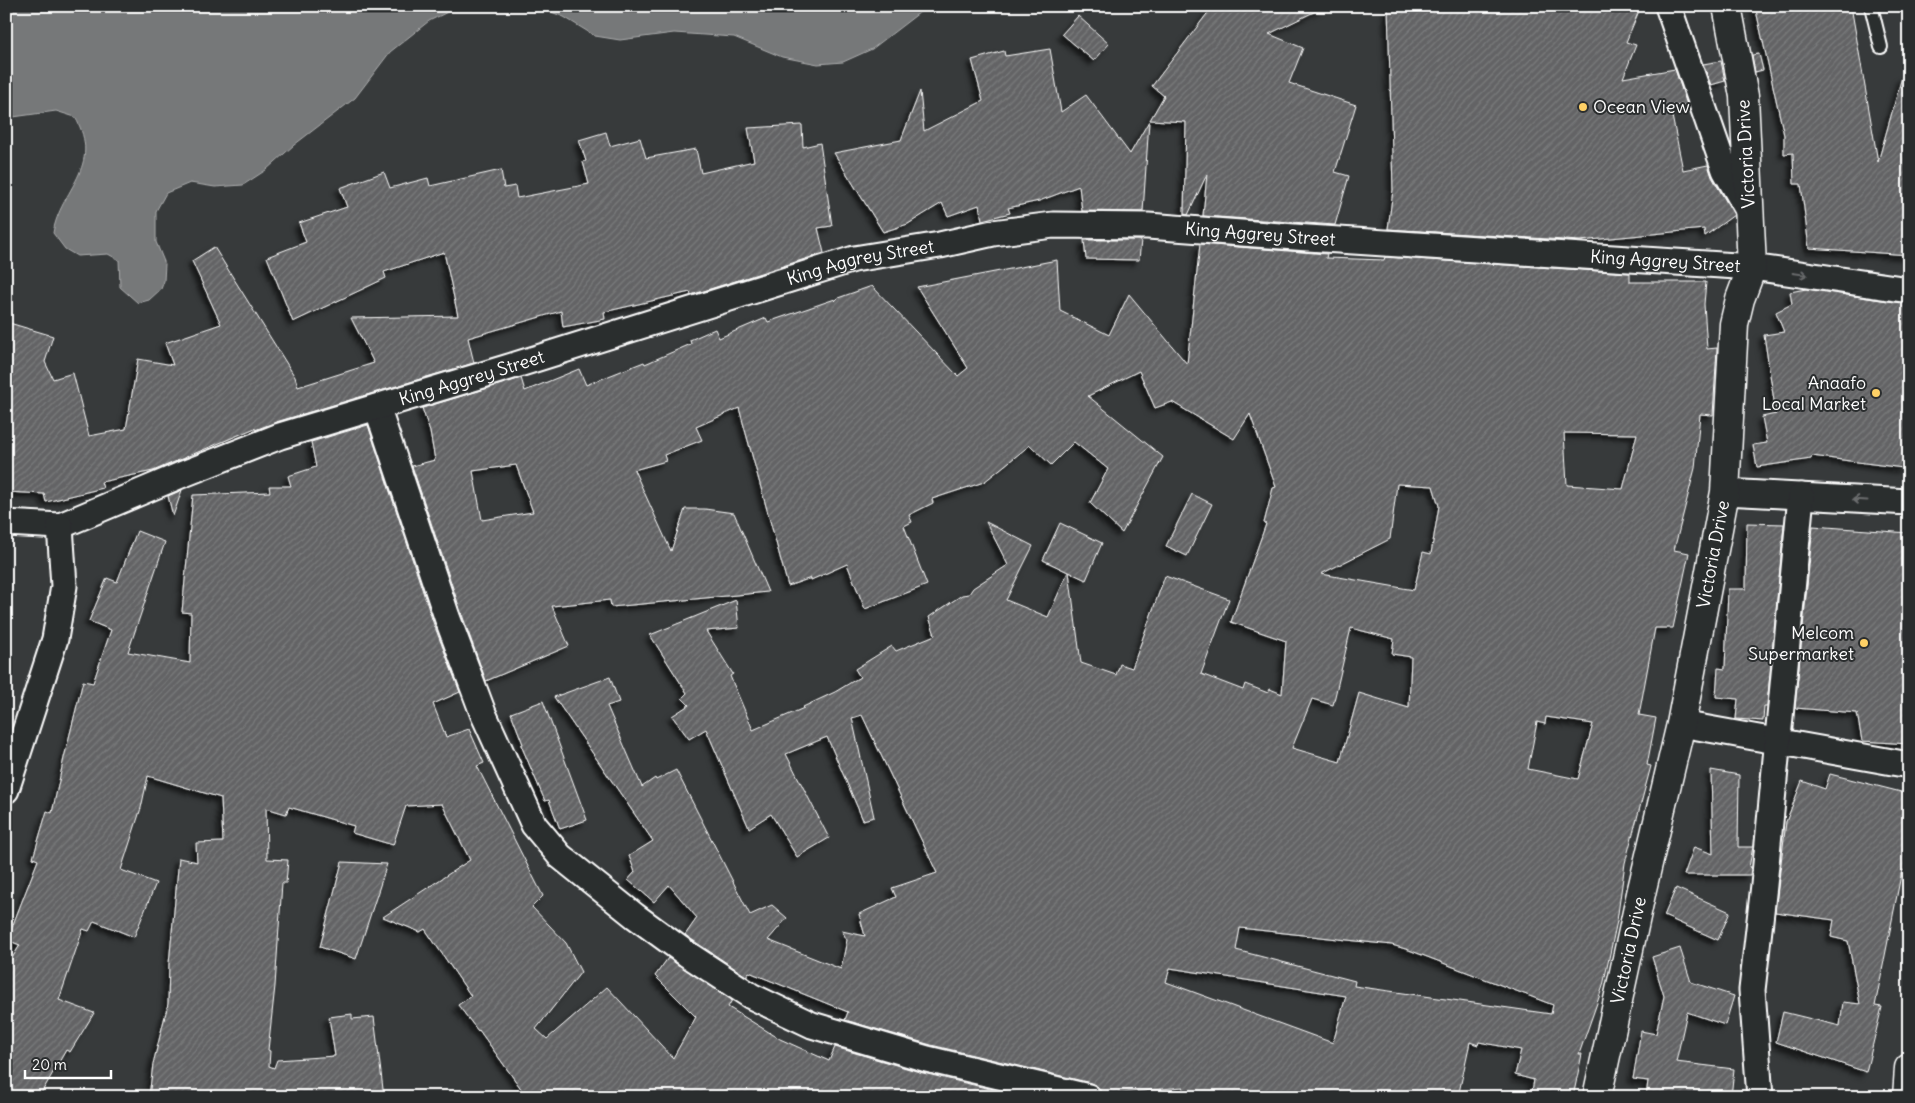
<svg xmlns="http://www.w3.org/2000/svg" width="1915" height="1103" viewBox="0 0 1915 1103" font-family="Delius,sans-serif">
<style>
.water{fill:#767879;stroke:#adaeaf}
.building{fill:url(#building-hatch);stroke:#fff;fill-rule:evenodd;filter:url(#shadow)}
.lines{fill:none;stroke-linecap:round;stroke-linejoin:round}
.service-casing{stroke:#fff;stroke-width:16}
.minor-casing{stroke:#fff;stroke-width:29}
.tertiary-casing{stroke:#fff;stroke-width:31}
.service{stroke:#2a2d2e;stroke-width:12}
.minor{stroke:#2a2d2e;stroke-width:25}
.tertiary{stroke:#2a2d2e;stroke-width:28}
.oneway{stroke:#6a6c6d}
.poi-dot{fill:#ffd166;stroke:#2a2d2e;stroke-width:2}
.labels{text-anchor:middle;stroke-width:4;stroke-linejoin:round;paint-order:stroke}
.poi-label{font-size:18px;fill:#fff;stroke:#2a2d2e;text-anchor:end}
.street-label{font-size:18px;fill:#fff;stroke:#2a2d2e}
</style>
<defs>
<pattern id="building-hatch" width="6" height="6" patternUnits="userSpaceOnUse" patternTransform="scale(1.25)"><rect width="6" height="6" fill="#636465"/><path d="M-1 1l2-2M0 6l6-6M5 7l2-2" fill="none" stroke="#7a7b7c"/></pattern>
<filter id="shadow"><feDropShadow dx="-4.5" dy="4.5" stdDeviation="2.5" flood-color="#0009"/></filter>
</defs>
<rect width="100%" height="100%" fill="#373a3b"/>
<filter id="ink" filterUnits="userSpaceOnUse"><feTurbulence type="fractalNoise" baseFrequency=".02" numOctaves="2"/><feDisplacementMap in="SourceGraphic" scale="10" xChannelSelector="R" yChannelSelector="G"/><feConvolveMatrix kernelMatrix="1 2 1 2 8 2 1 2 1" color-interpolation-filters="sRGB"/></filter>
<g filter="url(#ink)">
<!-- water -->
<path class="water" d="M 6,6 L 460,6 L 429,21 L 390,52 L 355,98 L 294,145 L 266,170 L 243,185 L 215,187 L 190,183 L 166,193 L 156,211 L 156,242 L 165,264 L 164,281 L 161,289 L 149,300 L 138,303 L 120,287 L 119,260 L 108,254 L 77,256 L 65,249 L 53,233 C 60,189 104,167 75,117 L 56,111 L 6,118 Z
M 536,6 L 928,6 L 872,49 L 843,62 L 818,64 L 782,57 L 734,37 L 674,33 L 620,40 L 595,36 L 564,17 Z"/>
<!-- building -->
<path class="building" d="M 1213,6 L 1326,6 L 1269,34 L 1303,48 L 1289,83 L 1356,105 L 1335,172 L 1349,176 L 1335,225 L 1203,216 L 1207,174 L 1188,215 L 1184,214 L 1186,122 L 1150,120 L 1164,96 L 1152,86 Z
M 1388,6 L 1641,6 L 1626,42 L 1636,45 L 1623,78 L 1675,69 L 1687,105 L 1670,106 L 1683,170 L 1708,165 L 1712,177 L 1734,215 L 1705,236 L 1704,229 L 1580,241 L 1388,229 L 1393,190 Z
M 1755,6 L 1851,6 L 1878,162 L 1902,77 L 1909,78 L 1909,255 L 1809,248 L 1801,184 L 1794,184 L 1793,153 L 1784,154 L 1784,135 Z
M 1078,16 L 1109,44 L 1094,61 L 1062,34 Z
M 1050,49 L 1061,112 L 1086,95 L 1130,154 L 1149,121 L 1143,212 L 1082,211 L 1079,186 L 1039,201 L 1008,208 L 1010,213 L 982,220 L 979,205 L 948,216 L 942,203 L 908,224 L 883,232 L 834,153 L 901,140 L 920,91 L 924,131 L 983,101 L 972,60 L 1004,51 L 1005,56 Z
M 1759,54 L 1763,70 L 1755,72 L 1752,55 Z
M 1721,61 L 1725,81 L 1711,85 L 1703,64 Z
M 802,125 L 803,147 L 820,143 L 832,226 L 818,228 L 824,253 L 691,295 L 690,292 L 604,312 L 605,319 L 563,327 L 561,311 L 468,338 L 474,363 L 276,422 L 255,430 L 255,428 L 153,471 L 101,482 L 103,488 L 46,502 L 44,494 L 6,492 L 6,322 L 53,336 L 45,362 L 53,379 L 73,373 L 89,436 L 126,429 L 138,359 L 173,365 L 165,343 L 221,324 L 192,261 L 214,247 L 295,377 L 298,387 L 374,363 L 351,318 L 458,316 L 444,252 L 384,272 L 386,278 L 293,322 L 267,257 L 306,242 L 299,223 L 347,207 L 340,188 L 384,172 L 390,188 L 428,178 L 430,186 L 501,170 L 504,188 L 515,186 L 517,198 L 589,184 L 583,162 L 586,161 L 579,140 L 606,132 L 610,146 L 640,138 L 646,158 L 696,149 L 701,173 L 754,161 L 748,128 Z
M 1084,240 L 1141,240 L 1139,260 L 1086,259 Z
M 1200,244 L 1327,254 L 1326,258 L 1384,260 L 1385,257 L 1630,273 L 1630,282 L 1706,282 L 1704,304 L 1707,349 L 1717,348 L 1713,415 L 1700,414 L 1695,468 L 1674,550 L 1689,553 L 1673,628 L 1655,628 L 1639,715 L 1656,718 L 1647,765 L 1651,766 L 1625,863 L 1617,921 L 1603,986 L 1579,1054 L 1582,1054 L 1573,1097 L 1531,1097 L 1534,1080 L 1515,1075 L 1521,1050 L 1479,1042 L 1478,1045 L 1470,1042 L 1458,1097 L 1182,1097 L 1183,1087 L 1102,1095 L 1098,1087 L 1091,1083 L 931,1045 L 845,1020 L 848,1012 L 749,972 L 746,976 L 685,935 L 697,918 L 669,885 L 654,902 L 628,880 L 635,872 L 629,856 L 653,841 L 554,697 L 610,677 L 619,702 L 607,706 L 642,787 L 655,778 L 656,780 L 676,770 L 750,915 L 772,905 L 787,918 L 768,940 L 841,969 L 847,940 L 842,931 L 865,936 L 859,914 L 896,897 L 892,888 L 937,873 L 862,715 L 852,718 L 874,817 L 863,820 L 827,737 L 786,754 L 829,838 L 797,857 L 771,814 L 749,828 L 706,729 L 689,739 L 672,716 L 689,705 L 682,698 L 687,693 L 650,635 L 736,600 L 739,628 L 706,631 L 733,674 L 730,676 L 753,730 L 804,708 L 803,707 L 835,692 L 860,677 L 855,669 L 892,646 L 896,651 L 935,635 L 929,617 L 962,595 L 969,594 L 973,588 L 1008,565 L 986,522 L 1033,546 L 1006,600 L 1048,617 L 1068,572 L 1043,560 L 1060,523 L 1102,543 L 1086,580 L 1069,572 L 1081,663 L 1116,675 L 1120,664 L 1132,668 L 1165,576 L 1229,599 L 1201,674 L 1243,690 L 1245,684 L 1268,693 L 1270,689 L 1282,694 L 1286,641 L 1231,622 L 1266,524 L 1264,523 L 1273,488 L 1276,487 L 1250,414 L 1234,439 L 1172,402 L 1155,408 L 1139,371 L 1088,396 L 1163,457 L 1122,533 L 1090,503 L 1108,469 L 1074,442 L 1051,465 L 1030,445 L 984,482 L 932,499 L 933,503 L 909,515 L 912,522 L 904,526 L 927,585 L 865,609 L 847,564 L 811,580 L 811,578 L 788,586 L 739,408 L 696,427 L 702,440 L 664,455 L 666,461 L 634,470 L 671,551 L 685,509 L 705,509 L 734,513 L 768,592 L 611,607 L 610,600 L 552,606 L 569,646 L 486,681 L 461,612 L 412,466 L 435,460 L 430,432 L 422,408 L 521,378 L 525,391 L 579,369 L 586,385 L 644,362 L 645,364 L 691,344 L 690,340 L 715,329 L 719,338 L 766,318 L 768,322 L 835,299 L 835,301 L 838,298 L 872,286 L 958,376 L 968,368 L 917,287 L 1057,260 L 1060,311 L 1109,335 L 1129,294 L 1187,364 ZM 1564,433 L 1637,434 L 1623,489 L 1567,485 ZM 516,465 L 533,512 L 482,520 L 473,471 ZM 1397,484 L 1433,486 L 1439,506 L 1431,554 L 1423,552 L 1414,590 L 1321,574 L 1390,539 ZM 1351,628 L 1394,639 L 1392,654 L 1411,657 L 1409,708 L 1359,693 L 1340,762 L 1292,748 L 1312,699 L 1333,705 ZM 1546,717 L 1593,724 L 1578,779 L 1528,769 L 1537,722 L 1545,724 ZM 1240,928 L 1392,945 L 1409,950 L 1553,1005 L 1551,1014 L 1354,986 L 1355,981 L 1236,950 ZM 1170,968 L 1346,996 L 1333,1043 L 1166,982 Z
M 1806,289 L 1909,304 L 1909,430 L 1903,468 L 1812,456 L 1811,459 L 1757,467 L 1753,445 L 1767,443 L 1762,417 L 1776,414 L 1764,335 L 1784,332 L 1776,312 L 1792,304 L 1790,292 Z
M 368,425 L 433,622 L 460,692 L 433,704 L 446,737 L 469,729 L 484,763 L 477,766 L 543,896 L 532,907 L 566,943 L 581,972 L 536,1029 L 547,1039 L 607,987 L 673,1058 L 696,1017 L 655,976 L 668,958 L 732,1000 L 728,1007 L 780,1039 L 829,1061 L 835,1047 L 923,1073 L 1024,1097 L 527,1097 L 479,1030 L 478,1031 L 458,1005 L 471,996 L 425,929 L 420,932 L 383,917 L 470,860 L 442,804 L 406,806 L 393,845 L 352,833 L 354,826 L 289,807 L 286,814 L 266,808 L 267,859 L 288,860 L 286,883 L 282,883 L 275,986 L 268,1050 L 270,1051 L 269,1066 L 274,1068 L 277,1060 L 335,1056 L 329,1017 L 352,1014 L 352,1019 L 374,1017 L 384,1097 L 149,1097 L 153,1064 L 168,1004 L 169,964 L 179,858 L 197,862 L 196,843 L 223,842 L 221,798 L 148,776 L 141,808 L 121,870 L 156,883 L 134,937 L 94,921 L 89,931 L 83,929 L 59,1000 L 94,1013 L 70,1052 L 66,1050 L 39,1097 L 6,1097 L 6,968 L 20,945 L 7,940 L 38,860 L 33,858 L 47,811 L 52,813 L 64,758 L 83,681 L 93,683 L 111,630 L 89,621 L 107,578 L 117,582 L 137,531 L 165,542 L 128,652 L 190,663 L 191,613 L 182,612 L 193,495 L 270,492 L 269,486 L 291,486 L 288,476 L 316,467 L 311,442 Z
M 182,490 L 173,516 L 168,496 Z
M 1192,494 L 1212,504 L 1187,556 L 1166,546 Z
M 1747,523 L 1784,524 L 1767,706 L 1764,706 L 1763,721 L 1736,719 L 1738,699 L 1716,697 L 1718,668 L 1725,669 L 1728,589 L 1746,589 Z
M 1813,526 L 1909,533 L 1909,744 L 1862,741 L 1857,713 L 1795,708 Z
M 543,701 L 587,820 L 560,829 L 549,800 L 545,801 L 521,745 L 523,744 L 511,713 Z
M 1711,770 L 1739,775 L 1738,847 L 1753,847 L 1749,867 L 1751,868 L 1750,875 L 1684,875 L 1694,847 L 1713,854 Z
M 1830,774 L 1909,794 L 1909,872 L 1902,870 L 1875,1006 L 1882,1007 L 1866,1072 L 1776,1042 L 1783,1012 L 1840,1026 L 1843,1002 L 1860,1004 L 1848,941 L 1831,937 L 1834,920 L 1775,912 L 1786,822 L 1802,781 L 1825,789 Z
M 342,862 L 387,864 L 356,959 L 320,947 Z
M 1676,888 L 1730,912 L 1718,940 L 1664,916 Z
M 1680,948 L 1691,982 L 1734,996 L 1725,1025 L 1687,1012 L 1676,1062 L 1734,1069 L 1731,1097 L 1646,1097 L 1648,1081 L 1633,1079 L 1641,1031 L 1656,1034 L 1664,996 L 1652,957 Z"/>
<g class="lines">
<defs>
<path id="service" d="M 1871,6 L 1881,47"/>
<g id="minor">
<path d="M 1668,6 L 1725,170 L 1749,212"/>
<path d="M 377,407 L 447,617 L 483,713 L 534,825 L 560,856 L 635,916 L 687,954 L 751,996 L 812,1025 L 927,1059 L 1088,1097"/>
<path d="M 1725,492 L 1909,502"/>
<path id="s1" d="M 6,523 L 60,526 L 181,475 L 280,436 L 506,368 L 854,259 L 940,245 L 993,233 L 1053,225 L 1148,226 L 1308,238 L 1752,267 L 1909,290"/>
<path d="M 1681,724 L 1909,765"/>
<path d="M 6,790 L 55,639 L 64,586 L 60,526"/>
<path d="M 1760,1097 L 1752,990 L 1764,885 L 1801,496"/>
</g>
<g id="tertiary">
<path id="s2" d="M 1597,1097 L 1642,889 L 1681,724 L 1725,492 L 1734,324 L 1740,299 L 1752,267 L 1744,96 L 1727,6"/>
<path d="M 1907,1097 L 1909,1068"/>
</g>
</defs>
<!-- service casing -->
<use href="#service" class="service-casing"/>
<!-- minor casing -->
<use href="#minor" class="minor-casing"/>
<!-- tertiary casing -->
<use href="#tertiary" class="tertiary-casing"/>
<!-- service -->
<use href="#service" class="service"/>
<!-- minor -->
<use href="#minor" class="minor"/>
<!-- tertiary -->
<use href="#tertiary" class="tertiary"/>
</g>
<!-- one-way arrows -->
<defs><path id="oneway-shaft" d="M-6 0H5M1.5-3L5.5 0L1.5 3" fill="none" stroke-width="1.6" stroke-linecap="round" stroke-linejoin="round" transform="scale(1.25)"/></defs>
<g class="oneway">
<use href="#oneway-shaft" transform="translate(1800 274) rotate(8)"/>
<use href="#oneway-shaft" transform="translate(1860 500) rotate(-177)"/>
</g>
</g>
<!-- markers -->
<g class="poi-dot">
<circle cx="1583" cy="107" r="5"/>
<circle cx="1876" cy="393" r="5"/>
<circle cx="1864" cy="643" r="5"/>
</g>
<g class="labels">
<!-- poi labels -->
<g class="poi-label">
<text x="1593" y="113" text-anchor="start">Ocean View</text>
<text x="1866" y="389">Anaafo<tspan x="1866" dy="21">Local Market</tspan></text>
<text x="1854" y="639">Melcom<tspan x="1854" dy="21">Supermarket</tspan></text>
</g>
<!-- street labels -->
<g class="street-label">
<text transform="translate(1746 154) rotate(-93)" y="6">Victoria Drive</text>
<text dy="6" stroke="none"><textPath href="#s1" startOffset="1302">King Aggrey Street</textPath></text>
<text dy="6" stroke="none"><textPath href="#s1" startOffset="1708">King Aggrey Street</textPath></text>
<text dy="6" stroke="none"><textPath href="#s1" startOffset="898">King Aggrey Street</textPath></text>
<text dy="6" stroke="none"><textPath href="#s1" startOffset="492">King Aggrey Street</textPath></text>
<text dy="6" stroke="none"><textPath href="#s2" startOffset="555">Victoria Drive</textPath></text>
<text dy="6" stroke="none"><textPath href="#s2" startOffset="150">Victoria Drive</textPath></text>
</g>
</g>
<!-- margin -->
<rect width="1915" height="1103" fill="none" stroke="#2a2d2e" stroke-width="25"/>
<rect x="12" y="12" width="1890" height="1078" fill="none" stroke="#fff" stroke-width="2" filter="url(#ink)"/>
<!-- scale -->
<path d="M25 1070v8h86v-8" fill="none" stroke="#ffffff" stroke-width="2.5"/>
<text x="32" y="1070" font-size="15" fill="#ffffff" stroke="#2a2d2e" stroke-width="4" paint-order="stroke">20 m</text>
</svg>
